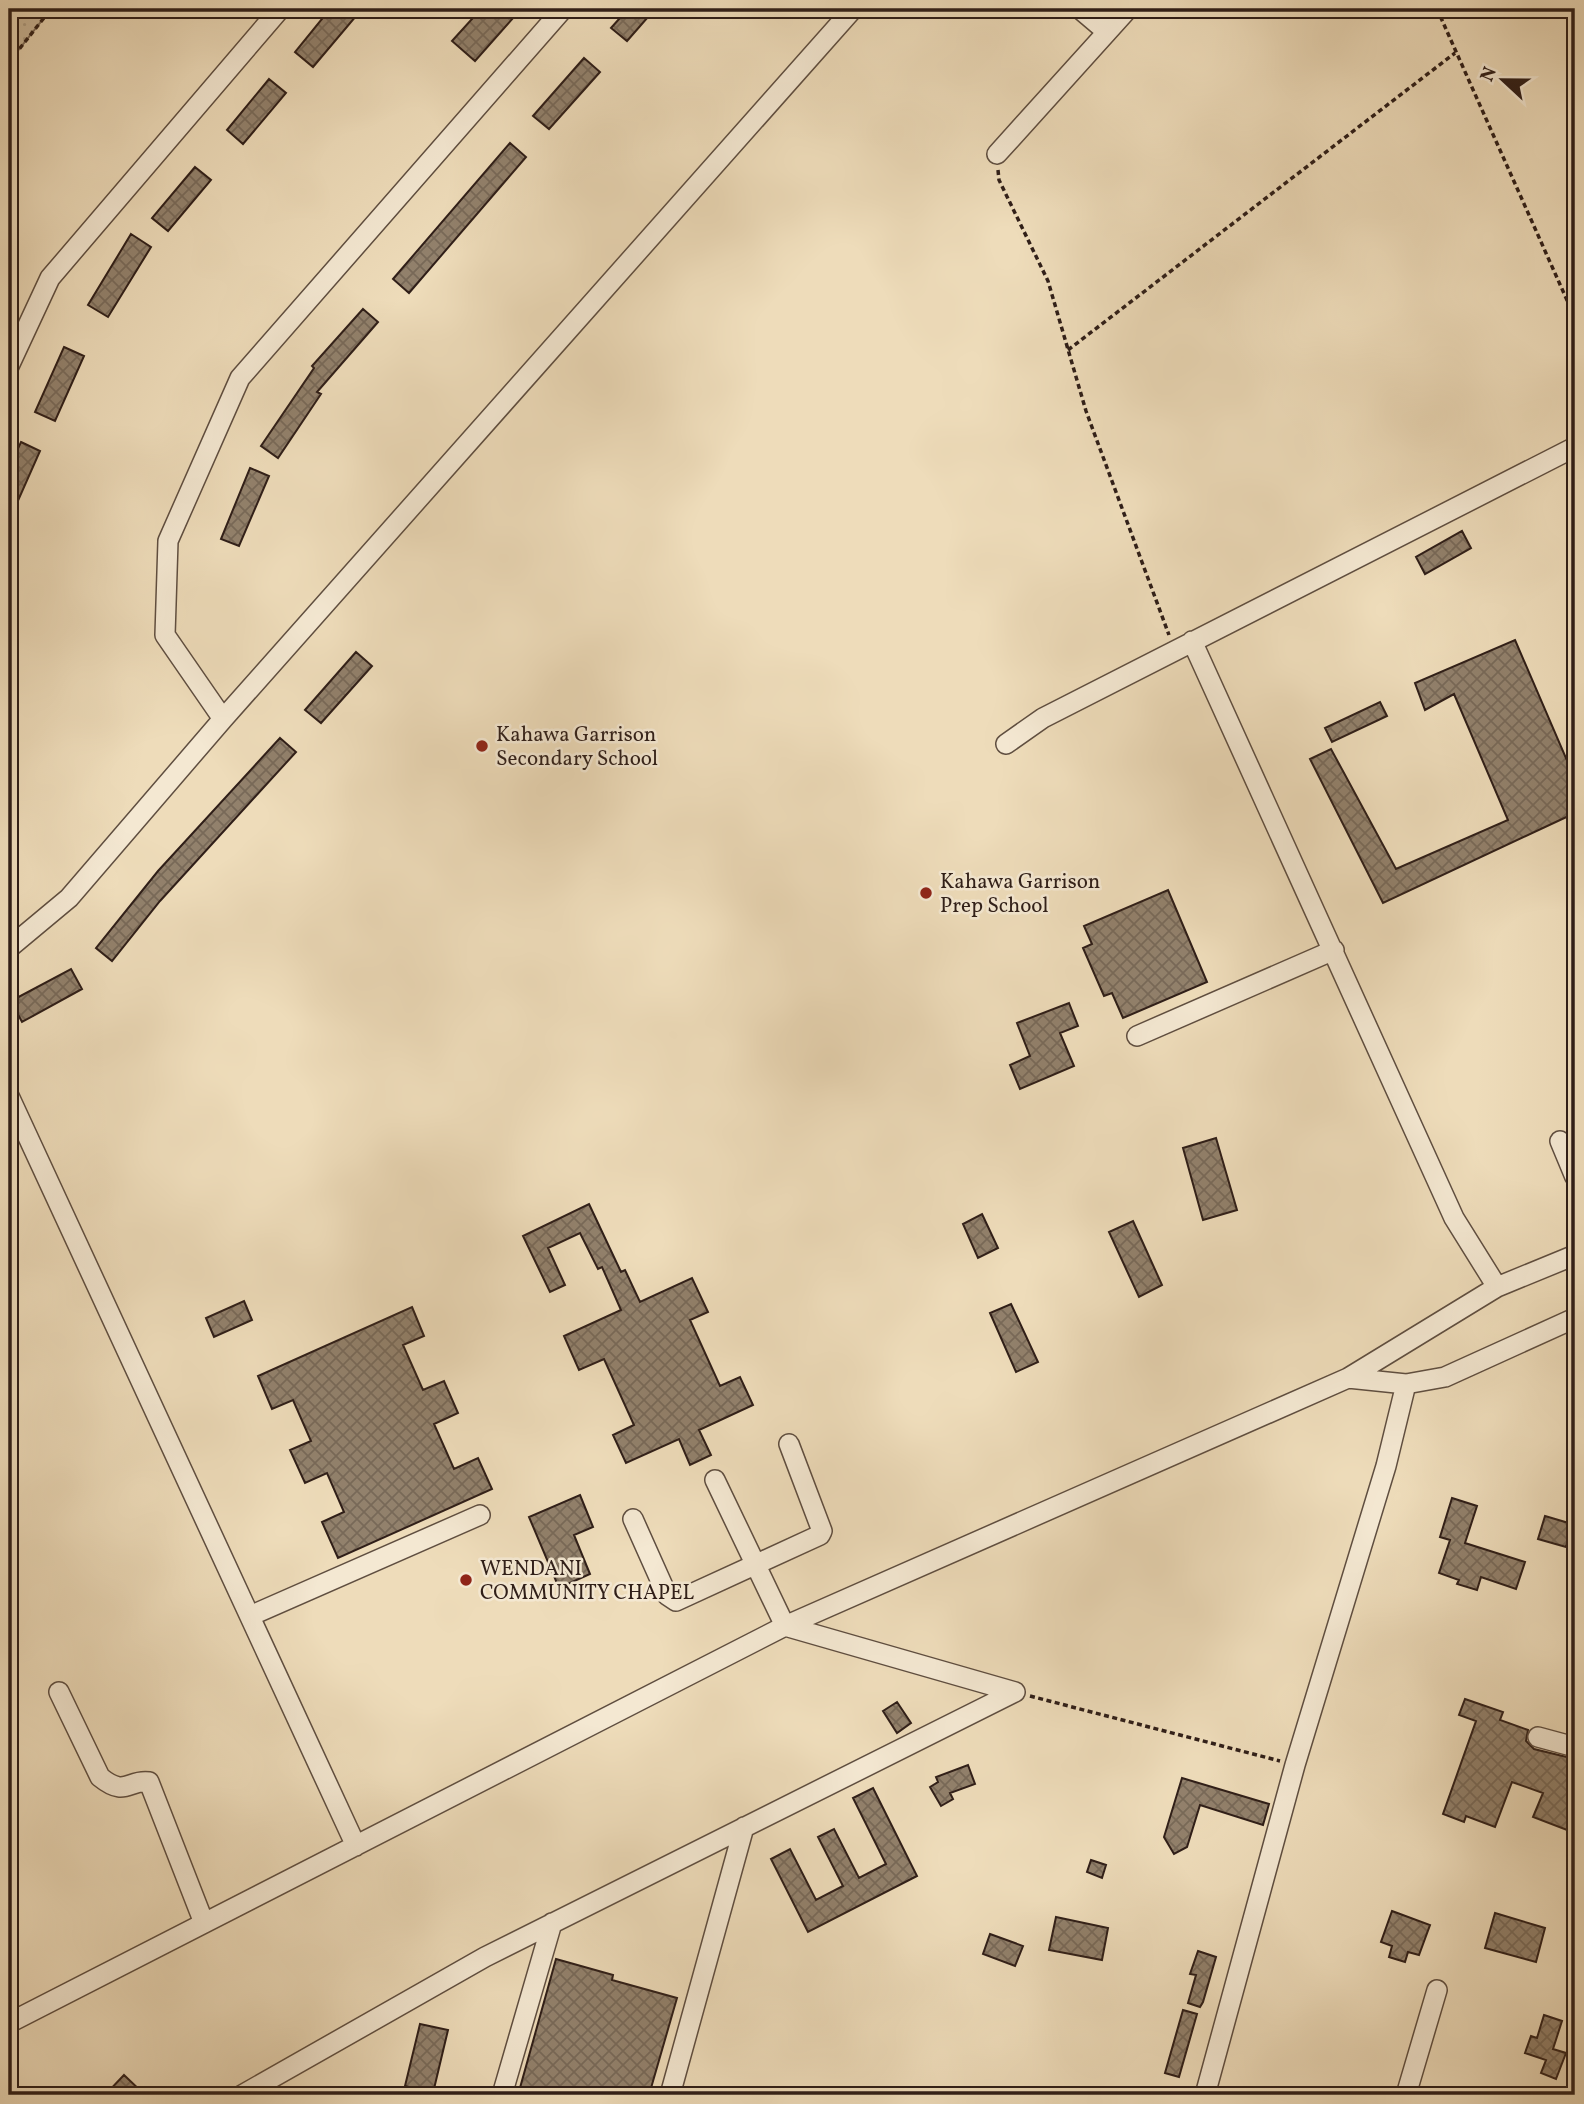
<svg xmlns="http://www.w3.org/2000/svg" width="1584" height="2104" viewBox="0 0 1584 2104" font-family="Vollkorn,serif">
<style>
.park{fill:url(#park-dots);stroke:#7e6d5b;stroke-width:2}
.building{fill:url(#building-cross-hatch);stroke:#2f1e18;stroke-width:2}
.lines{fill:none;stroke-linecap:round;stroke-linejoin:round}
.minor-casing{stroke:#5f4e40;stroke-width:22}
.path{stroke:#2f1e18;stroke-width:3.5;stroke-dasharray:5 3.5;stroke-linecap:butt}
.minor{stroke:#f4e8d2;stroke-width:19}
.poi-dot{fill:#8f2418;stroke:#f4e8d2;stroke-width:2.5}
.labels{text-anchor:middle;stroke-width:5;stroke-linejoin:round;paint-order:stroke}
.poi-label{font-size:21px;fill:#2f1e18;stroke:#f4e8d2;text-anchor:start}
</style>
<defs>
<pattern id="park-dots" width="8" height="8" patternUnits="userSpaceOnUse" patternTransform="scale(1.75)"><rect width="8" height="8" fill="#cebc9e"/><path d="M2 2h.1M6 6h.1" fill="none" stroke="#b1a187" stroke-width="1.8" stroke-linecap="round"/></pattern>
<pattern id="building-cross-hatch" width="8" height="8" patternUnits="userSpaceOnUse" patternTransform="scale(1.75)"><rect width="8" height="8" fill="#92816c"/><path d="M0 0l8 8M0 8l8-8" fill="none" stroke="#786958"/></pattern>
</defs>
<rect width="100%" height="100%" fill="#eedcba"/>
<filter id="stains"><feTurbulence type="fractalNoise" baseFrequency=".00286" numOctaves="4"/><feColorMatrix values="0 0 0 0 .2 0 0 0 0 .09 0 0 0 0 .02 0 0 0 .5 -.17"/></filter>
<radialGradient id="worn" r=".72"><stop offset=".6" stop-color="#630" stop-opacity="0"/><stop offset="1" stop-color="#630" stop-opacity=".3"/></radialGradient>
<!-- park -->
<path class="park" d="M 9,9 L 51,9 L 9,62 Z"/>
<!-- building -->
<path class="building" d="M 330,9 L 362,9 L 313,67 L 295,52 Z
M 481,9 L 521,9 L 475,61 L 452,41 Z
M 628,9 L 655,9 L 627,41 L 611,28 Z
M 584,58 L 600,72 L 549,129 L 533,116 Z
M 269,79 L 286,93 L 243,144 L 227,130 Z
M 510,143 L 526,157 L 409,293 L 393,279 Z
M 195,167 L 211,180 L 168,231 L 152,218 Z
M 131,234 L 151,247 L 108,317 L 88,305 Z
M 363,309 L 378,322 L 317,392 L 321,394 L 278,458 L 261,446 L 314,368 L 312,366 Z
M 64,347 L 84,356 L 55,421 L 35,412 Z
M 21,442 L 40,451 L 9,521 L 9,468 Z
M 250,468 L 269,476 L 239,546 L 221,539 Z
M 1462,531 L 1471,548 L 1425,574 L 1416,557 Z
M 1515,640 L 1575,779 L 1575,813 L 1383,903 L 1310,759 L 1331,749 L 1396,869 L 1508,820 L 1454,694 L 1425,710 L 1415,683 Z
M 356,652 L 372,666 L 321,723 L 305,710 Z
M 1380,702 L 1387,716 L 1332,742 L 1325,728 Z
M 280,738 L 296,752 L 160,901 L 112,961 L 96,948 L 158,871 Z
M 1168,890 L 1207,982 L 1123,1018 L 1112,993 L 1104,996 L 1083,948 L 1092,944 L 1084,926 Z
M 71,969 L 82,989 L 22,1022 L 11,1001 Z
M 1069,1003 L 1078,1026 L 1060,1033 L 1074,1066 L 1020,1089 L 1010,1065 L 1030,1056 L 1017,1023 Z
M 1216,1138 L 1237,1210 L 1203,1220 L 1183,1148 Z
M 589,1204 L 621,1272 L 625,1270 L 640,1302 L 692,1278 L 708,1312 L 690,1320 L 720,1386 L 740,1377 L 753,1405 L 699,1430 L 711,1455 L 690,1465 L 679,1439 L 626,1463 L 613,1435 L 634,1425 L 604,1359 L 579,1370 L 564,1336 L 621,1310 L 602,1267 L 598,1269 L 580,1233 L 548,1248 L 565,1285 L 550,1292 L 523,1236 Z
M 982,1214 L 998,1248 L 978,1258 L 963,1224 Z
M 1133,1221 L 1162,1285 L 1139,1297 L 1109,1232 Z
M 244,1301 L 252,1320 L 214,1337 L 206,1318 Z
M 1011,1304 L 1038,1362 L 1016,1372 L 990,1313 Z
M 412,1307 L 424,1336 L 403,1345 L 423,1390 L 444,1381 L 458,1413 L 434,1424 L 454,1469 L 478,1458 L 492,1489 L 338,1558 L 322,1522 L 344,1512 L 327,1473 L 305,1483 L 290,1450 L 311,1441 L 293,1400 L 272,1409 L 258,1376 Z
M 580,1495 L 593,1527 L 574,1535 L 590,1574 L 559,1588 L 529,1517 Z
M 1452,1498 L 1477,1506 L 1465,1543 L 1525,1562 L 1516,1589 L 1481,1577 L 1477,1590 L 1457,1584 L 1459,1580 L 1439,1573 L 1450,1540 L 1440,1537 Z
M 1545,1516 L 1572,1524 L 1566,1547 L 1538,1539 Z
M 1465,1699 L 1503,1712 L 1500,1720 L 1528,1730 L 1526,1741 L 1534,1749 L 1575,1759 L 1575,1833 L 1533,1817 L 1543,1793 L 1512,1782 L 1495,1827 L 1466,1816 L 1464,1822 L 1443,1814 L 1476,1721 L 1459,1715 Z
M 897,1702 L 911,1723 L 897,1733 L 883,1711 Z
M 968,1765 L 975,1784 L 950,1793 L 953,1799 L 941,1806 L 930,1787 L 938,1782 L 936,1777 Z
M 1182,1778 L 1269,1804 L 1263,1825 L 1200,1805 L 1187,1847 L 1174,1854 L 1164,1837 Z
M 873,1788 L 917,1876 L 808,1932 L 771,1859 L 790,1849 L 816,1900 L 843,1886 L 818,1837 L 834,1829 L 859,1878 L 886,1864 L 853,1798 Z
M 1091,1860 L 1106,1865 L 1102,1878 L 1087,1872 Z
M 1392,1911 L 1430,1925 L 1419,1955 L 1408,1952 L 1405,1962 L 1389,1957 L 1392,1946 L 1381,1942 Z
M 1495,1913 L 1545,1928 L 1536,1962 L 1485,1948 Z
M 1056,1917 L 1108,1928 L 1102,1960 L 1049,1950 Z
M 990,1934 L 1023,1946 L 1015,1966 L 983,1954 Z
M 1198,1951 L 1216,1957 L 1203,2002 L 1200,2007 L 1188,2003 L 1196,1975 L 1190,1974 Z
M 556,1959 L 613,1975 L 612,1980 L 677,1998 L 649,2095 L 518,2095 Z
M 1183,2010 L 1197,2014 L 1179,2077 L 1165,2073 Z
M 1544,2015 L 1562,2021 L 1553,2049 L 1566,2053 L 1556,2079 L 1541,2073 L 1546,2060 L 1525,2053 L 1531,2036 L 1537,2038 Z
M 420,2024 L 448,2030 L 433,2093 L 405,2086 Z
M 124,2075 L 145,2095 L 105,2095 Z"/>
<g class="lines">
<defs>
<path id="minor" d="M 1080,9 L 1106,31
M 997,154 L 1128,9
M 9,366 L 50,278 L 280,9
M 1192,641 L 1454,1218 L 1497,1287
M 223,719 L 165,635 L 168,541 L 240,378 L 563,9
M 1006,744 L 1043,718 L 1575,447
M 9,948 L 69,898 L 223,719 L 853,9
M 1137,1036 L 1334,950
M 9,1096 L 356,1846
M 1560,1141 L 1575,1177
M 1348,1378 L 1406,1384 L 1445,1377 L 1575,1318
M 715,1480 L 785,1626 L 1015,1692
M 633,1519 L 667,1595 L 676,1601 L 820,1535 L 822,1531 L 789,1444
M 250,1616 L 480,1515
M 59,1692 L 100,1777 C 126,1798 128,1779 149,1782 L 204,1923
M 1538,1737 L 1575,1747
M 9,2023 L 785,1626 L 1348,1378 L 1497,1287 L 1575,1255
M 242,2095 L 485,1957 L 1015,1692
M 502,2095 L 552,1923
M 670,2095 L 744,1827
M 1205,2095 L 1295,1765 L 1386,1466 L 1406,1384
M 1406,2095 L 1437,1990"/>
</defs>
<!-- minor casing -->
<use href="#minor" class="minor-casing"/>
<!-- path -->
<path class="path" d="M 1437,9 L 1575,318
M 9,62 L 51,9
M 998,170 L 999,180 L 1048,281 L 1086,411 L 1169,635
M 1068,350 L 1455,53
M 1030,1696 L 1280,1761"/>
<!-- minor -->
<use href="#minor" class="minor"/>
</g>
<!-- markers -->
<g class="poi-dot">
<circle cx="482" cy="746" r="7"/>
<circle cx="926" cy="893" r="7"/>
<circle cx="466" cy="1580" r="7"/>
</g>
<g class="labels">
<!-- poi labels -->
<g class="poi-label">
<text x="496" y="741">Kahawa Garrison<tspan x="496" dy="24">Secondary School</tspan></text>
<text x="940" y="888">Kahawa Garrison<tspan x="940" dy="24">Prep School</tspan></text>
<text x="480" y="1575">WENDANI<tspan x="480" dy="24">COMMUNITY CHAPEL</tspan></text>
</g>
</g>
<!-- margin -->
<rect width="1584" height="2104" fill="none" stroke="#eedcba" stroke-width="35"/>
<rect x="10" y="10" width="1563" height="2083" fill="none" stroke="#2f1e18" stroke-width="3.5"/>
<rect x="18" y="18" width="1549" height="2069" fill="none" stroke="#2f1e18" stroke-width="2"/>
<!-- north arrow -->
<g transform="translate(1503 80) rotate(292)" stroke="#f4e8d2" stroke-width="5" paint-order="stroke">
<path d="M0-5L12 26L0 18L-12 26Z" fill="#2f1e18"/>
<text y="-10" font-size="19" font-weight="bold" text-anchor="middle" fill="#2f1e18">N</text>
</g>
<rect width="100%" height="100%" filter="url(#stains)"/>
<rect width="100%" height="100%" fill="url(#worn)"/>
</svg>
